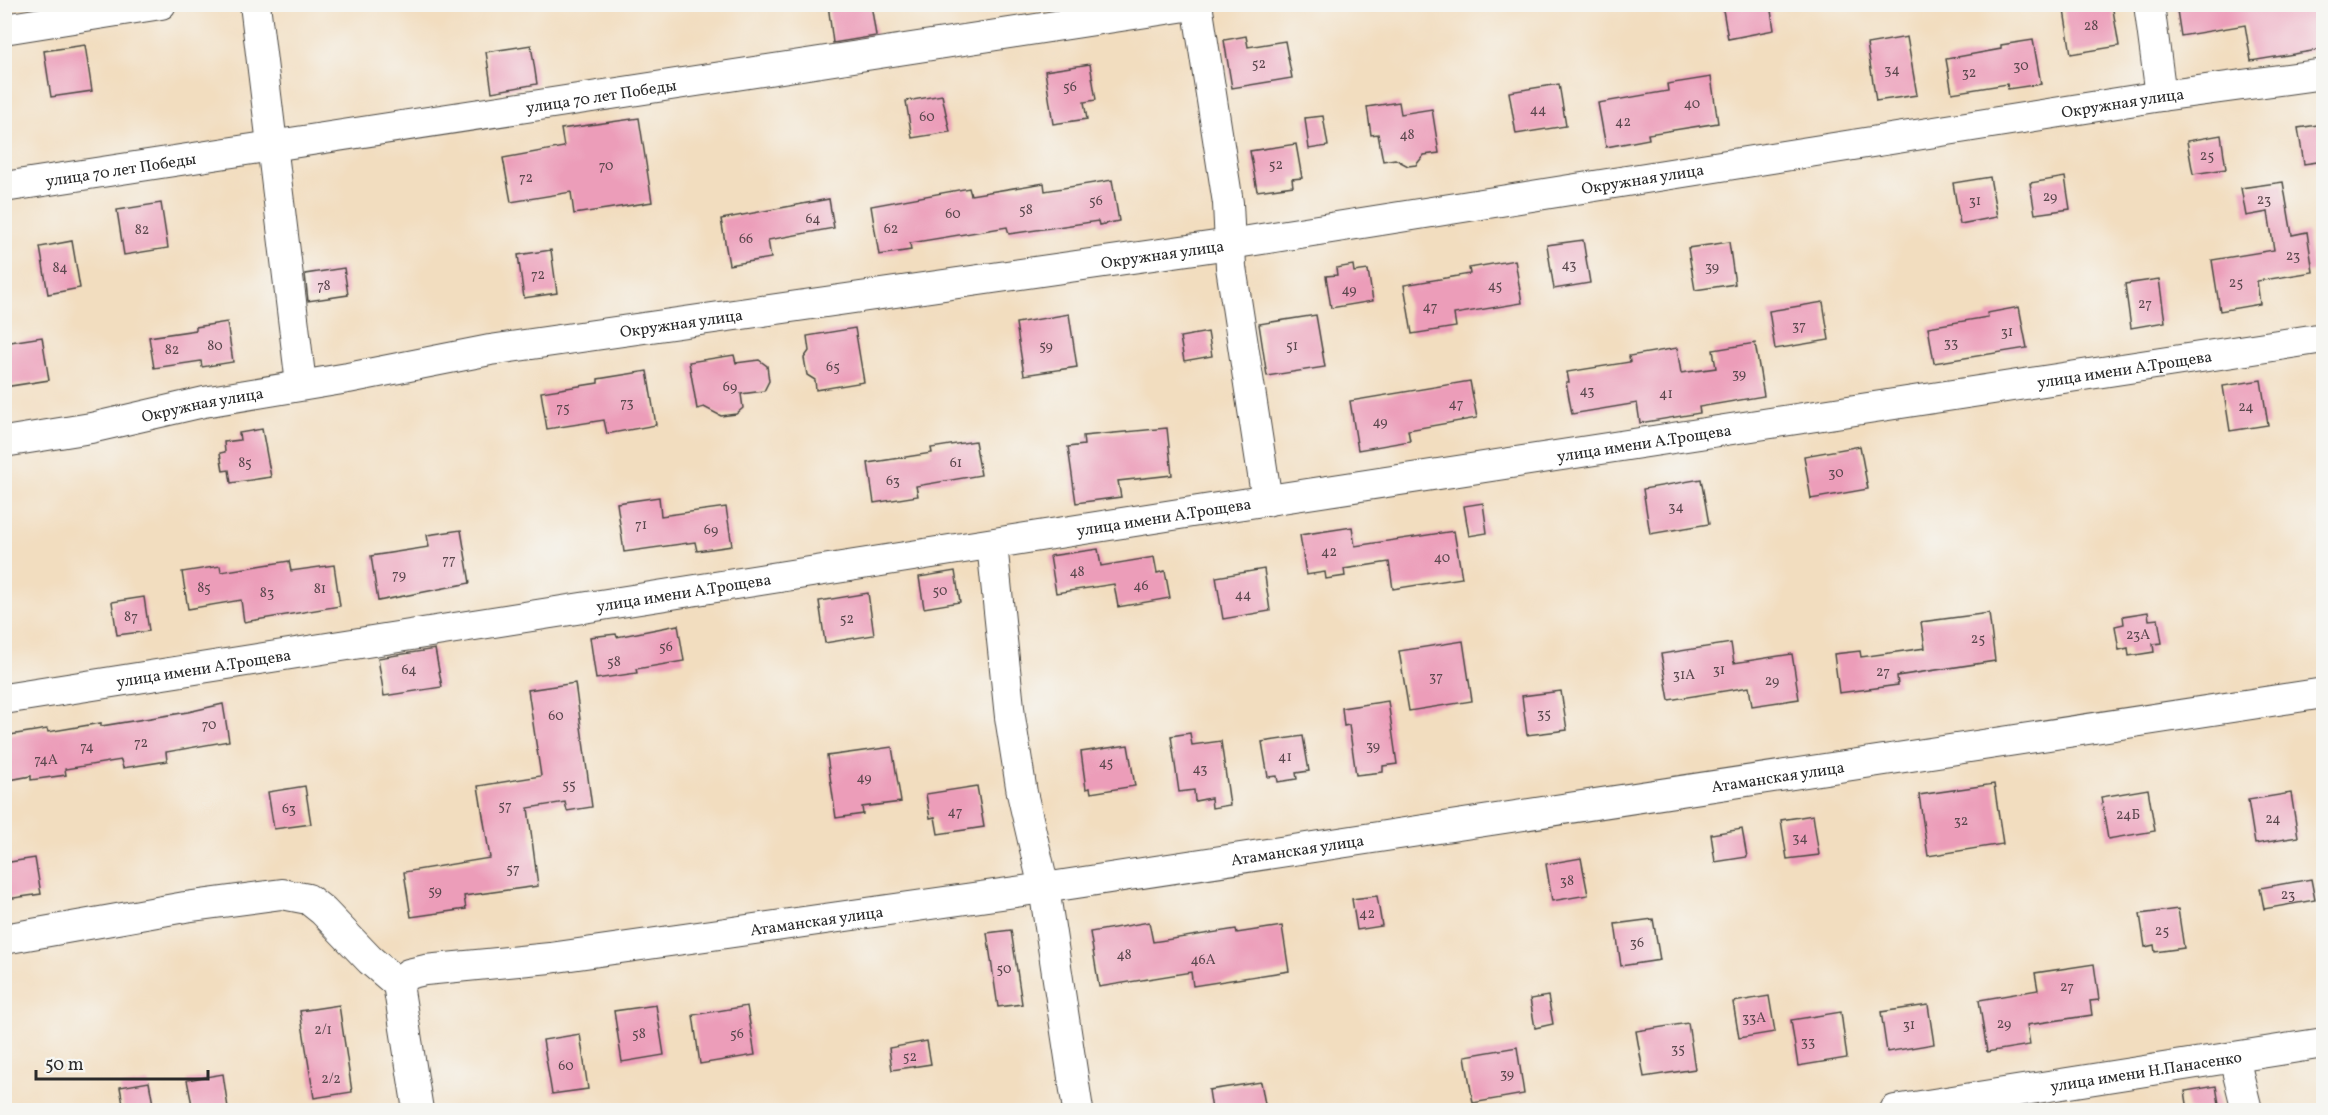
<svg xmlns="http://www.w3.org/2000/svg" width="2328" height="1115" viewBox="0 0 2328 1115" font-family="Vollkorn,serif">
<style>
.building{fill:#ec9db9}
.lines{fill:none;stroke-linecap:round;stroke-linejoin:round}
.minor-casing{stroke:#494641;stroke-width:32}
.minor{stroke:#fff;stroke-width:30}
.labels{text-anchor:middle;stroke-width:6;stroke-linejoin:round;paint-order:stroke}
.number-label{font-size:14px;fill:#5b484e}
.street-label{font-size:16px;fill:#2b2b2b;stroke:#f6f6f2}
</style>
<rect width="100%" height="100%" fill="#f6f6f2"/>
<filter id="ink" filterUnits="userSpaceOnUse"><feTurbulence type="fractalNoise" baseFrequency=".0167" numOctaves="2"/><feDisplacementMap in="SourceGraphic" scale="12" xChannelSelector="R" yChannelSelector="G"/><feConvolveMatrix kernelMatrix="1 2 1 2 8 2 1 2 1" color-interpolation-filters="sRGB"/></filter>
<filter id="wash" filterUnits="userSpaceOnUse"><feTurbulence type="fractalNoise" baseFrequency=".008" numOctaves="4" result="noise"/><feDisplacementMap in="SourceGraphic" scale="24" xChannelSelector="R" yChannelSelector="G"/><feGaussianBlur stdDeviation="1.35" result="paint"/><feColorMatrix in="noise" values="0 0 0 0 0 0 0 0 0 0 0 0 0 0 0 0 0 1.4 0 .05"/><feComposite in="paint" operator="in"/></filter>
<g filter="url(#wash)">
<rect width="100%" height="100%" fill="#f2ddbf"/>
<g id="blocks">
<!-- building -->
<path class="building" d="M 828,4 L 871,4 L 876,36 L 833,43 Z
M 1722,4 L 1770,4 L 1774,30 L 1728,39 Z
M 2063,4 L 2112,4 L 2119,46 L 2071,54 Z
M 2176,4 L 2317,4 L 2324,49 L 2251,61 L 2245,25 L 2181,36 Z
M 1246,36 L 1248,47 L 1285,41 L 1292,78 L 1232,88 L 1224,40 Z
M 1907,37 L 1917,95 L 1876,101 L 1867,44 Z
M 2033,40 L 2041,84 L 2008,89 L 2007,84 L 1952,93 L 1946,59 L 2001,49 L 2001,45 Z
M 85,45 L 92,91 L 51,97 L 44,51 Z
M 531,45 L 537,84 L 492,92 L 486,52 Z
M 1090,64 L 1096,100 L 1084,102 L 1087,119 L 1053,124 L 1045,71 Z
M 1711,77 L 1718,123 L 1648,134 L 1649,139 L 1606,147 L 1598,103 L 1668,91 L 1667,84 Z
M 1559,84 L 1566,126 L 1516,134 L 1509,92 Z
M 942,95 L 950,132 L 912,138 L 906,101 Z
M 1399,102 L 1401,114 L 1432,109 L 1439,153 L 1424,155 L 1416,165 L 1408,166 L 1395,159 L 1383,161 L 1378,134 L 1371,135 L 1367,107 Z
M 1323,116 L 1328,146 L 1309,149 L 1305,118 Z
M 639,118 L 652,202 L 574,214 L 571,192 L 511,202 L 503,158 L 564,147 L 561,129 Z
M 2324,124 L 2324,161 L 2304,164 L 2298,128 Z
M 2221,135 L 2226,169 L 2193,174 L 2187,141 Z
M 1296,144 L 1302,178 L 1292,179 L 1293,186 L 1257,191 L 1250,151 Z
M 1990,177 L 1997,217 L 1960,224 L 1953,183 Z
M 2065,177 L 2070,209 L 2035,214 L 2030,183 Z
M 1112,180 L 1119,221 L 1099,225 L 1098,221 L 1009,234 L 1007,227 L 910,243 L 911,250 L 879,255 L 871,206 L 969,188 L 971,195 L 1044,183 L 1045,191 Z
M 2283,182 L 2292,235 L 2307,232 L 2313,272 L 2257,281 L 2260,304 L 2220,311 L 2212,260 L 2274,250 L 2268,212 L 2246,216 L 2241,188 Z
M 829,199 L 834,228 L 768,240 L 771,258 L 729,265 L 721,219 Z
M 161,203 L 168,248 L 124,255 L 117,210 Z
M 1583,240 L 1590,283 L 1554,289 L 1547,245 Z
M 72,241 L 80,288 L 48,294 L 40,247 Z
M 1729,242 L 1735,284 L 1695,290 L 1688,248 Z
M 551,250 L 557,293 L 524,298 L 518,255 Z
M 1515,260 L 1522,303 L 1454,314 L 1456,327 L 1412,334 L 1404,285 L 1470,274 L 1469,268 Z
M 1353,265 L 1354,272 L 1368,270 L 1373,301 L 1331,308 L 1326,276 L 1337,275 L 1336,268 Z
M 344,268 L 348,295 L 308,301 L 305,274 Z
M 2159,279 L 2165,322 L 2131,328 L 2125,284 Z
M 1823,302 L 1829,340 L 1775,349 L 1769,311 Z
M 2019,307 L 2027,348 L 1934,363 L 1928,327 L 1988,317 L 1987,313 Z
M 1069,314 L 1077,367 L 1024,375 L 1016,323 Z
M 1316,315 L 1325,367 L 1267,376 L 1259,324 Z
M 227,322 L 233,362 L 202,367 L 201,361 L 154,368 L 149,337 L 196,330 L 196,327 Z
M 855,328 L 864,382 L 816,390 L 815,380 L 807,375 L 804,358 L 809,351 L 807,336 Z
M 1208,332 L 1212,356 L 1184,361 L 1180,337 Z
M 42,337 L 49,380 L 4,387 L 4,343 Z
M 1755,343 L 1764,396 L 1699,407 L 1700,413 L 1640,423 L 1637,403 L 1572,414 L 1566,382 L 1569,382 L 1567,372 L 1630,362 L 1629,356 L 1677,348 L 1681,373 L 1716,368 L 1713,350 Z
M 734,355 L 736,363 L 759,360 L 767,366 L 769,381 L 764,391 L 741,394 L 743,408 L 736,414 L 721,416 L 704,407 L 697,409 L 689,362 Z
M 647,371 L 656,425 L 607,434 L 604,420 L 547,429 L 541,392 L 598,383 L 598,379 Z
M 2261,380 L 2268,425 L 2230,431 L 2223,386 Z
M 1470,381 L 1477,418 L 1408,430 L 1410,441 L 1358,450 L 1350,401 Z
M 1167,428 L 1172,475 L 1118,481 L 1121,497 L 1076,503 L 1068,447 L 1084,445 L 1083,436 Z
M 262,429 L 271,477 L 231,483 L 229,470 L 223,471 L 220,453 L 225,452 L 224,442 L 240,440 L 239,433 Z
M 975,441 L 981,475 L 916,486 L 918,496 L 874,503 L 868,463 L 932,453 L 931,448 Z
M 1860,446 L 1868,489 L 1811,499 L 1804,456 Z
M 1701,479 L 1709,524 L 1650,534 L 1643,489 Z
M 659,497 L 661,516 L 726,507 L 732,546 L 697,551 L 695,542 L 624,552 L 617,503 Z
M 1483,503 L 1487,533 L 1469,536 L 1464,506 Z
M 1352,527 L 1355,546 L 1454,531 L 1462,578 L 1393,589 L 1389,562 L 1344,569 L 1345,576 L 1326,579 L 1325,572 L 1306,575 L 1300,535 Z
M 461,530 L 470,583 L 378,601 L 371,556 L 429,547 L 427,535 Z
M 1098,549 L 1101,566 L 1154,557 L 1157,573 L 1165,571 L 1170,598 L 1118,607 L 1114,584 L 1056,593 L 1050,556 Z
M 289,561 L 291,571 L 334,565 L 340,606 L 244,622 L 241,600 L 188,609 L 182,572 L 220,566 L 221,572 Z
M 1264,569 L 1270,611 L 1223,619 L 1216,577 Z
M 955,571 L 960,602 L 924,608 L 919,577 Z
M 868,593 L 874,635 L 825,643 L 819,601 Z
M 144,597 L 149,631 L 117,635 L 112,602 Z
M 2148,612 L 2149,620 L 2158,619 L 2162,643 L 2153,644 L 2154,652 L 2129,656 L 2128,648 L 2119,650 L 2115,626 L 2124,624 L 2123,616 Z
M 1989,613 L 1995,661 L 1897,676 L 1898,685 L 1839,693 L 1834,654 L 1860,651 L 1861,657 L 1925,648 L 1921,622 Z
M 678,625 L 684,661 L 636,669 L 637,673 L 596,679 L 590,637 L 616,634 L 617,637 Z
M 1463,641 L 1472,701 L 1409,711 L 1399,651 Z
M 1731,643 L 1734,663 L 1792,654 L 1799,699 L 1752,706 L 1749,687 L 1669,700 L 1661,654 Z
M 435,649 L 442,687 L 384,696 L 378,658 Z
M 575,683 L 592,807 L 567,811 L 565,802 L 528,808 L 538,886 L 464,896 L 466,909 L 411,917 L 404,872 L 490,858 L 478,786 L 541,776 L 528,690 Z
M 1561,691 L 1567,730 L 1527,735 L 1522,696 Z
M 1388,701 L 1397,764 L 1383,766 L 1383,772 L 1356,775 L 1349,725 L 1344,726 L 1342,708 Z
M 223,704 L 229,741 L 166,752 L 167,761 L 123,768 L 121,760 L 65,769 L 66,775 L 31,780 L 31,776 L 4,781 L 4,736 L 47,729 L 48,732 L 101,723 L 101,726 L 188,712 Z
M 1190,733 L 1192,745 L 1221,741 L 1230,805 L 1212,808 L 1211,798 L 1195,801 L 1194,790 L 1179,792 L 1171,736 Z
M 1303,736 L 1309,771 L 1296,773 L 1297,779 L 1278,782 L 1277,776 L 1268,777 L 1262,742 Z
M 1128,745 L 1135,786 L 1091,793 L 1090,788 L 1086,789 L 1081,752 Z
M 892,747 L 901,802 L 862,807 L 863,814 L 836,818 L 827,756 Z
M 1994,784 L 2003,844 L 1928,856 L 1919,795 Z
M 305,786 L 311,824 L 274,829 L 268,792 Z
M 977,786 L 984,827 L 938,834 L 935,817 L 930,818 L 926,794 Z
M 2148,789 L 2155,831 L 2108,839 L 2101,797 Z
M 2291,793 L 2298,837 L 2255,844 L 2248,800 Z
M 1813,815 L 1819,855 L 1787,859 L 1781,820 Z
M 1742,829 L 1747,857 L 1715,862 L 1711,834 Z
M 35,858 L 41,894 L 7,899 L 4,863 Z
M 1581,858 L 1588,895 L 1552,901 L 1546,864 Z
M 2311,879 L 2315,900 L 2264,909 L 2260,888 Z
M 1377,896 L 1382,926 L 1357,930 L 1352,899 Z
M 2178,909 L 2184,948 L 2155,952 L 2154,945 L 2145,947 L 2140,914 Z
M 1653,919 L 1660,960 L 1621,966 L 1615,924 Z
M 1149,922 L 1153,942 L 1236,929 L 1237,933 L 1282,926 L 1289,971 L 1193,986 L 1191,972 L 1099,987 L 1090,932 Z
M 1011,930 L 1022,1004 L 998,1007 L 987,933 Z
M 2094,964 L 2099,1000 L 2090,1001 L 2092,1015 L 2027,1025 L 2030,1045 L 1987,1052 L 1979,1000 L 2038,990 L 2035,973 Z
M 1548,996 L 1553,1024 L 1535,1028 L 1530,999 Z
M 1769,996 L 1775,1032 L 1739,1038 L 1733,1002 Z
M 339,1005 L 352,1092 L 314,1098 L 300,1011 Z
M 656,1005 L 664,1055 L 622,1062 L 614,1011 Z
M 1928,1005 L 1934,1044 L 1887,1052 L 1881,1012 Z
M 747,1006 L 755,1055 L 700,1064 L 693,1015 Z
M 1841,1012 L 1847,1058 L 1798,1066 L 1791,1020 Z
M 1688,1023 L 1695,1069 L 1644,1077 L 1636,1031 Z
M 580,1034 L 588,1089 L 552,1094 L 543,1040 Z
M 927,1041 L 931,1064 L 892,1070 L 889,1048 Z
M 1517,1047 L 1524,1094 L 1473,1103 L 1465,1056 Z
M 223,1074 L 228,1108 L 193,1110 L 187,1080 Z
M 149,1082 L 154,1110 L 124,1110 L 120,1087 Z
M 1261,1082 L 1266,1110 L 1212,1110 L 1209,1090 Z
M 2216,1086 L 2220,1110 L 2188,1110 L 2185,1091 Z"/>
</g>
</g>
<g filter="url(#ink)">
<use href="#blocks" fill-opacity="0" stroke="#494641" stroke-width="1.5"/>
<g class="lines">
<defs>
<g id="minor">
<path d="M 255,4 L 301,384"/>
<path d="M 1197,4 L 1228,203 L 1231,267 L 1267,501"/>
<path d="M 2149,4 L 2161,96"/>
<path d="M 4,29 L 161,4"/>
<path id="s1" d="M 4,187 L 1199,4"/>
<path id="s2" d="M 4,442 L 91,428 L 204,402 L 348,378 L 490,350 L 1230,244 L 2161,96 L 2324,74"/>
<path d="M 992,544 L 1010,717 L 1022,793 L 1044,888 L 1078,1110"/>
<path id="s3" d="M 4,699 L 1230,506 L 2324,338"/>
<path d="M 4,939 L 185,907 L 282,894 L 308,899 L 323,911 L 370,960 L 398,984"/>
<path d="M 2234,1058 L 2247,1110"/>
<path id="s4" d="M 418,1110 L 398,984 L 408,974 L 425,970 L 550,958 L 1044,888 L 2324,693"/>
<path id="s5" d="M 1895,1110 L 2324,1043"/>
</g>
</defs>
<!-- minor casing -->
<use href="#minor" class="minor-casing"/>
<!-- minor -->
<use href="#minor" class="minor"/>
</g>
</g>
<g class="labels">
<!-- number labels -->
<g class="number-label">
<text x="2091" y="30">28</text>
<text x="1259" y="68">52</text>
<text x="2021" y="70">30</text>
<text x="1892" y="74">34</text>
<text x="1969" y="77">32</text>
<text x="1070" y="91">56</text>
<text x="1692" y="108">40</text>
<text x="1538" y="114">44</text>
<text x="927" y="121">60</text>
<text x="1623" y="126">42</text>
<text x="1407" y="139">48</text>
<text x="2207" y="160">25</text>
<text x="1276" y="169">52</text>
<text x="606" y="170">70</text>
<text x="526" y="182">72</text>
<text x="2050" y="201">29</text>
<text x="2264" y="204">23</text>
<text x="1096" y="205">56</text>
<text x="1975" y="205">31</text>
<text x="1026" y="214">58</text>
<text x="953" y="218">60</text>
<text x="813" y="223">64</text>
<text x="891" y="233">62</text>
<text x="142" y="234">82</text>
<text x="746" y="243">66</text>
<text x="2293" y="260">23</text>
<text x="1569" y="269">43</text>
<text x="1712" y="271">39</text>
<text x="60" y="272">84</text>
<text x="538" y="279">72</text>
<text x="2236" y="287">25</text>
<text x="324" y="290">78</text>
<text x="1495" y="290">45</text>
<text x="1349" y="294">49</text>
<text x="2145" y="308">27</text>
<text x="1430" y="311">47</text>
<text x="1799" y="330">37</text>
<text x="2007" y="336">31</text>
<text x="1951" y="347">33</text>
<text x="215" y="350">80</text>
<text x="1046" y="350">59</text>
<text x="1292" y="350">51</text>
<text x="172" y="354">82</text>
<text x="833" y="371">65</text>
<text x="1739" y="378">39</text>
<text x="730" y="391">69</text>
<text x="1587" y="395">43</text>
<text x="1666" y="398">41</text>
<text x="627" y="407">73</text>
<text x="1456" y="408">47</text>
<text x="2246" y="411">24</text>
<text x="563" y="412">75</text>
<text x="1380" y="426">49</text>
<text x="245" y="467">85</text>
<text x="956" y="467">61</text>
<text x="1836" y="477">30</text>
<text x="893" y="485">63</text>
<text x="1676" y="511">34</text>
<text x="641" y="529">71</text>
<text x="711" y="534">69</text>
<text x="1329" y="556">42</text>
<text x="1442" y="562">40</text>
<text x="449" y="564">77</text>
<text x="1077" y="576">48</text>
<text x="399" y="579">79</text>
<text x="1141" y="590">46</text>
<text x="204" y="592">85</text>
<text x="320" y="593">81</text>
<text x="940" y="595">50</text>
<text x="267" y="597">83</text>
<text x="1243" y="599">44</text>
<text x="131" y="621">87</text>
<text x="847" y="623">52</text>
<text x="2138" y="639">23А</text>
<text x="1978" y="643">25</text>
<text x="666" y="651">56</text>
<text x="614" y="666">58</text>
<text x="409" y="674">64</text>
<text x="1719" y="674">31</text>
<text x="1883" y="676">27</text>
<text x="1684" y="679">31А</text>
<text x="1436" y="681">37</text>
<text x="1772" y="685">29</text>
<text x="1544" y="718">35</text>
<text x="556" y="720">60</text>
<text x="209" y="729">70</text>
<text x="141" y="747">72</text>
<text x="1373" y="750">39</text>
<text x="87" y="751">74</text>
<text x="1285" y="761">41</text>
<text x="46" y="764">74А</text>
<text x="1106" y="767">45</text>
<text x="1200" y="773">43</text>
<text x="864" y="782">49</text>
<text x="569" y="789">55</text>
<text x="505" y="810">57</text>
<text x="289" y="813">63</text>
<text x="955" y="816">47</text>
<text x="2128" y="819">24Б</text>
<text x="2273" y="823">24</text>
<text x="1961" y="825">32</text>
<text x="1800" y="842">34</text>
<text x="513" y="873">57</text>
<text x="1567" y="885">38</text>
<text x="435" y="895">59</text>
<text x="2288" y="899">23</text>
<text x="1367" y="918">42</text>
<text x="2162" y="935">25</text>
<text x="1637" y="947">36</text>
<text x="1124" y="959">48</text>
<text x="1203" y="964">46А</text>
<text x="1004" y="973">50</text>
<text x="2067" y="991">27</text>
<text x="1754" y="1022">33А</text>
<text x="2004" y="1028">29</text>
<text x="1909" y="1029">31</text>
<text x="323" y="1034">2/1</text>
<text x="639" y="1038">58</text>
<text x="737" y="1038">56</text>
<text x="1808" y="1046">33</text>
<text x="1678" y="1053">35</text>
<text x="910" y="1061">52</text>
<text x="566" y="1070">60</text>
<text x="1507" y="1078">39</text>
<text x="331" y="1083">2/2</text>
</g>
<!-- street labels -->
<g class="street-label">
<text dy="6" stroke="none"><textPath href="#s1" startOffset="604">улица 70 лет Победы</textPath></text>
<text dy="6" stroke="none"><textPath href="#s2" startOffset="2146">Окружная улица</textPath></text>
<text dy="6" stroke="none"><textPath href="#s1" startOffset="118">улица 70 лет Победы</textPath></text>
<text dy="6" stroke="none"><textPath href="#s2" startOffset="1660">Окружная улица</textPath></text>
<text dy="6" stroke="none"><textPath href="#s2" startOffset="1174">Окружная улица</textPath></text>
<text dy="6" stroke="none"><textPath href="#s2" startOffset="688">Окружная улица</textPath></text>
<text dy="6" stroke="none"><textPath href="#s3" startOffset="2146">улица имени А.Трощева</textPath></text>
<text dy="6" stroke="none"><textPath href="#s2" startOffset="202">Окружная улица</textPath></text>
<text dy="6" stroke="none"><textPath href="#s3" startOffset="1660">улица имени А.Трощева</textPath></text>
<text dy="6" stroke="none"><textPath href="#s3" startOffset="1174">улица имени А.Трощева</textPath></text>
<text dy="6" stroke="none"><textPath href="#s3" startOffset="688">улица имени А.Трощева</textPath></text>
<text dy="6" stroke="none"><textPath href="#s3" startOffset="202">улица имени А.Трощева</textPath></text>
<text dy="6" stroke="none"><textPath href="#s4" startOffset="1526">Атаманская улица</textPath></text>
<text dy="6" stroke="none"><textPath href="#s4" startOffset="1040">Атаманская улица</textPath></text>
<text dy="6" stroke="none"><textPath href="#s4" startOffset="554">Атаманская улица</textPath></text>
<text dy="6" stroke="none"><textPath href="#s5" startOffset="254">улица имени Н.Панасенко</textPath></text>
</g>
</g>
<!-- margin -->
<rect width="2328" height="1115" fill="none" stroke="#f6f6f2" stroke-width="24"/>
<!-- scale -->
<path d="M36 1070v9h172v-9" fill="none" stroke="#2b2b2b" stroke-width="3"/>
<text x="45" y="1070" font-size="18" fill="#2b2b2b" stroke="#f6f6f2" stroke-width="4.5" paint-order="stroke">50 m</text>
</svg>
